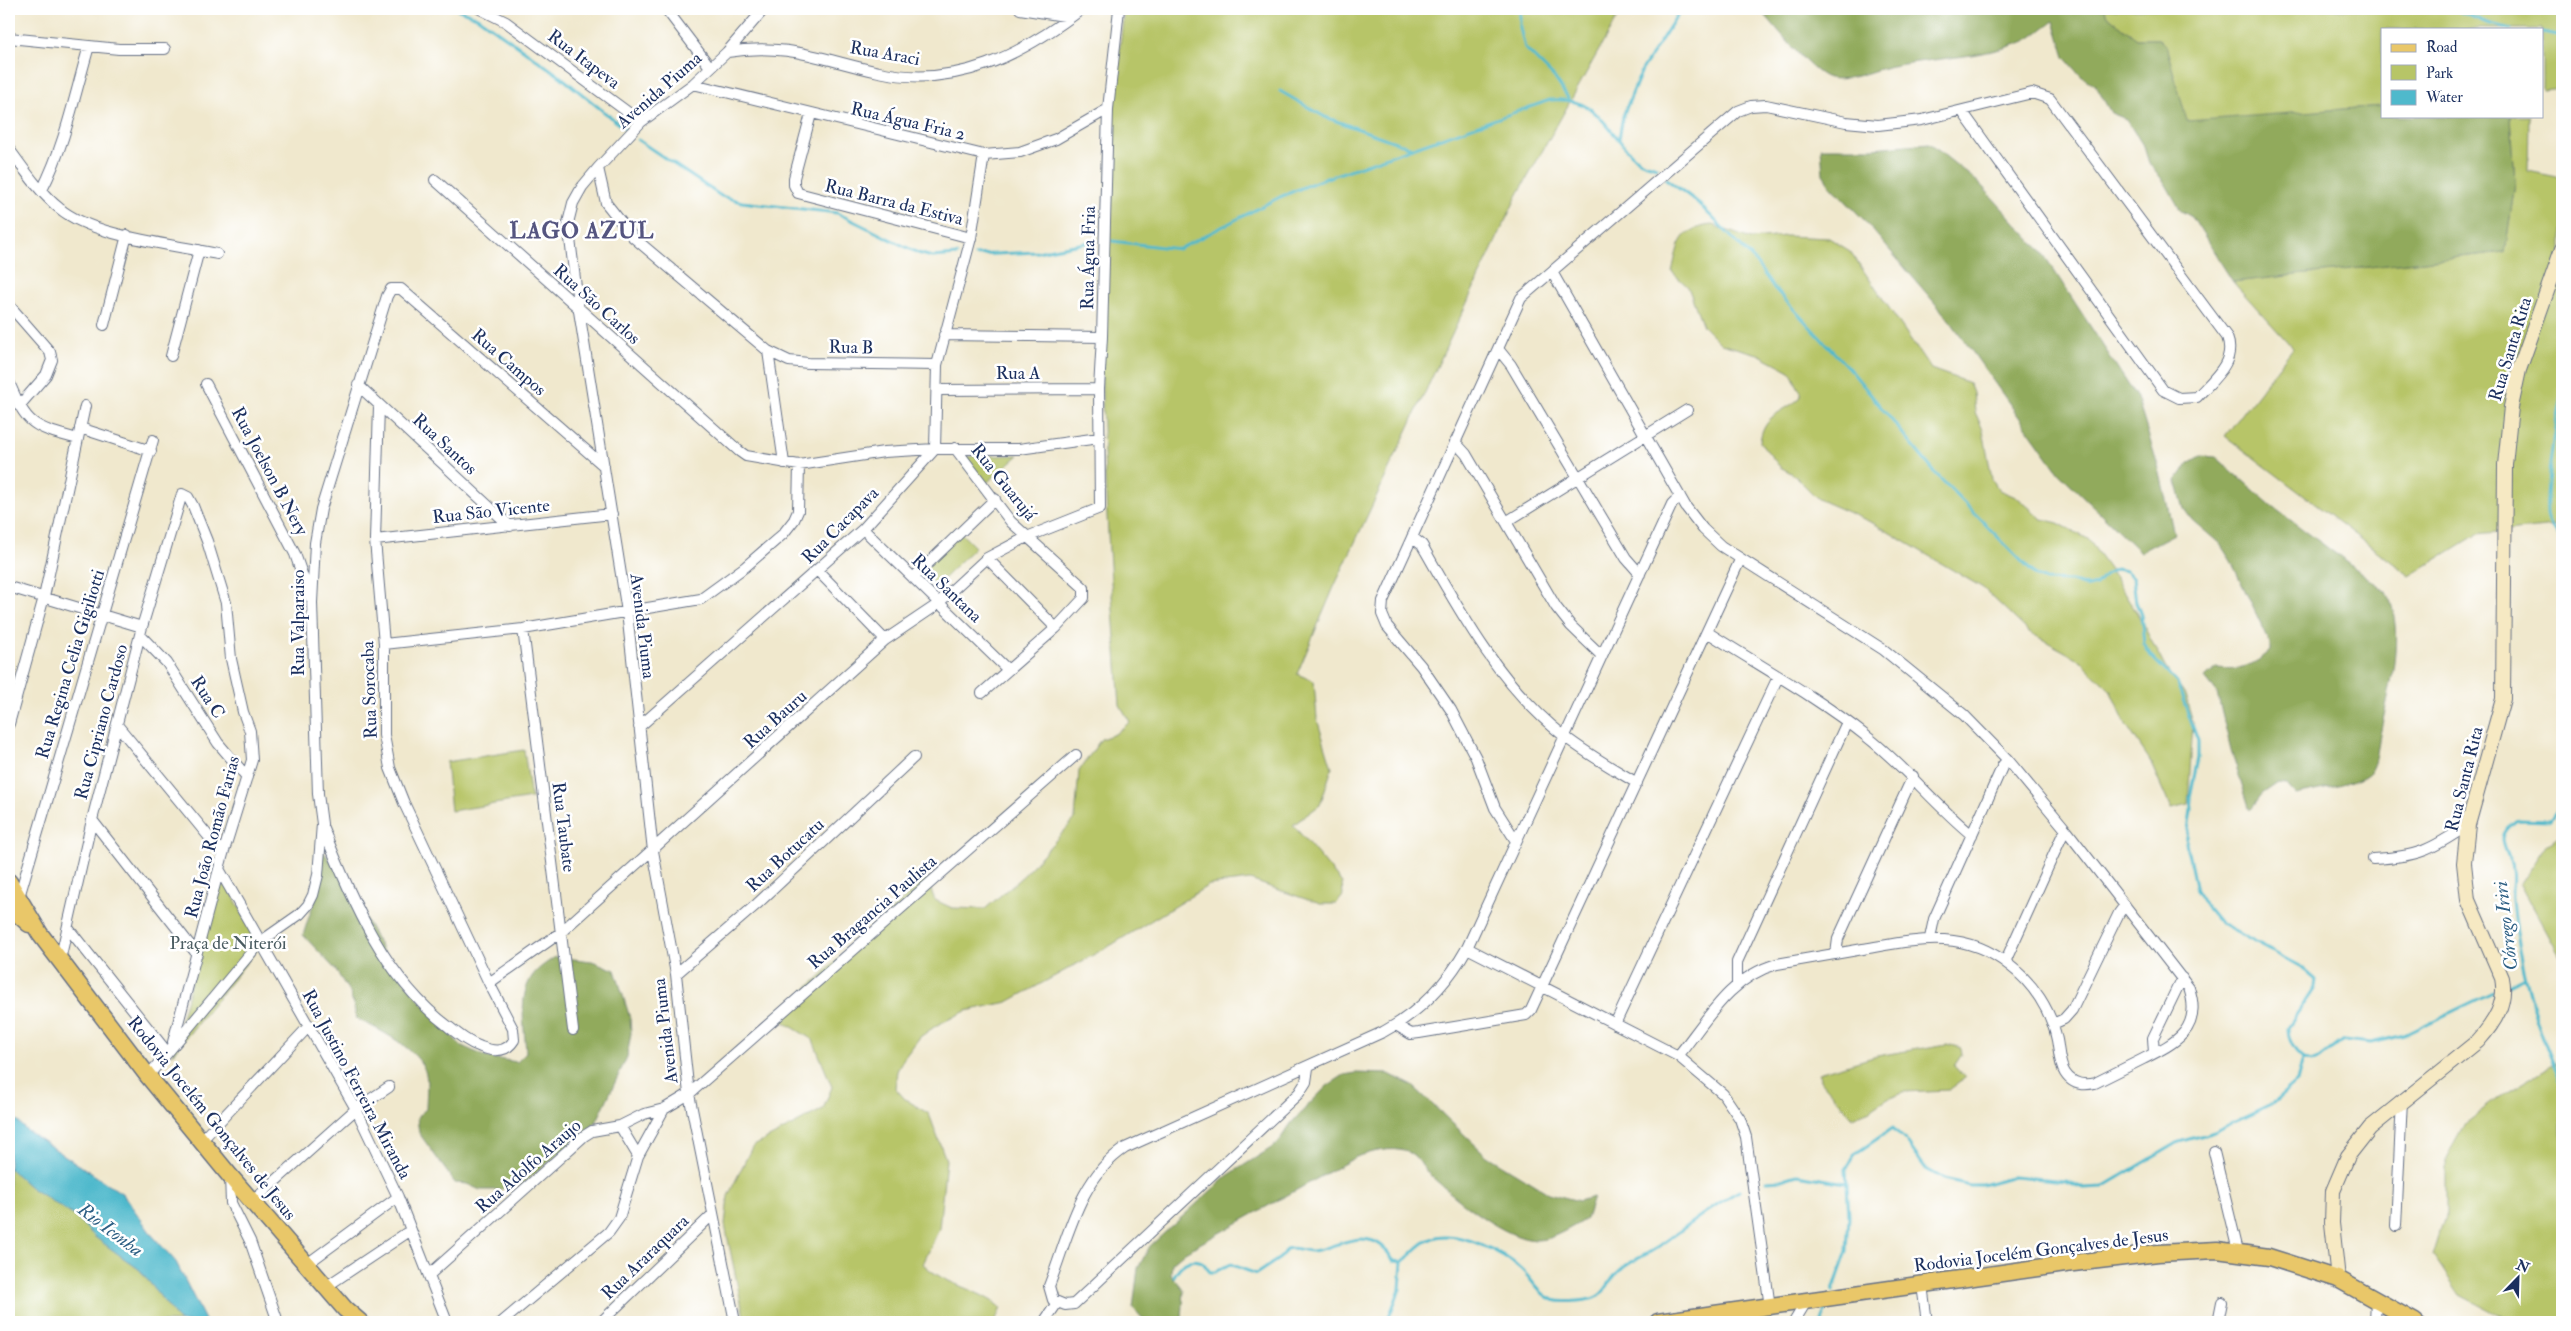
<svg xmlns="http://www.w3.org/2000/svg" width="2571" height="1331" viewBox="0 0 2571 1331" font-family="'IM FELL Double Pica',serif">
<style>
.green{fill:#b7c567;stroke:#697a62}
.forest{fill:#91aa5c;stroke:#566c5d}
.water{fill:#4fb9cc;stroke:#357495}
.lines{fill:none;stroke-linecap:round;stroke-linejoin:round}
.stream{stroke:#4fb9cc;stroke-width:3}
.street-casing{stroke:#667085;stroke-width:12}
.secondary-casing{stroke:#667085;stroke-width:16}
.primary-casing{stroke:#667085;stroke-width:19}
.street{stroke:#fff;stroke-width:10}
.secondary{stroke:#f6e9c3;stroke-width:14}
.primary{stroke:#e9c769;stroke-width:16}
.labels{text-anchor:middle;stroke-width:5;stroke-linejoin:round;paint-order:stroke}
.street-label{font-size:18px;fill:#1b2f5e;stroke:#fff}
.park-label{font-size:18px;fill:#4a5c61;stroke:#fff}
.water-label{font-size:19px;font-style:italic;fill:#2d5f84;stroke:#fff}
.district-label{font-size:22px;font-weight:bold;letter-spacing:1px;fill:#555580;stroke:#fff}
</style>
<rect width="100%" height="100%" fill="#fff"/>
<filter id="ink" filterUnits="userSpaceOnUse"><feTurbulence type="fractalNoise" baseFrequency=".02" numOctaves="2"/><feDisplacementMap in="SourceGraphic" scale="10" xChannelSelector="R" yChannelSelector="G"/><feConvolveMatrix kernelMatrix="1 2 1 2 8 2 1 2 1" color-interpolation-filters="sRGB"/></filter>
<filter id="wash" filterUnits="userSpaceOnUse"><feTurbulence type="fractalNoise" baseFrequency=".0096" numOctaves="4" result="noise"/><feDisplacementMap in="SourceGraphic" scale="20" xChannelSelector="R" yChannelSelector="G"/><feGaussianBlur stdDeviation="1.12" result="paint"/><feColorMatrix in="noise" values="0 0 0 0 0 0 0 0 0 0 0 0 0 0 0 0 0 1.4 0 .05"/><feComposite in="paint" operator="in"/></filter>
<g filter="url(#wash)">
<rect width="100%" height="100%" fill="#f0e8cd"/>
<!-- green -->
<path class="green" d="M 1124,9 L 1622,9 L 1516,198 L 1334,587 L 1297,674 L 1314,681 L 1317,719 L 1332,768 L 1320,805 L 1293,825 L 1342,883 L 1343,896 L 1336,904 L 1320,904 L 1250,880 L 1209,885 L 1113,944 L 1008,1002 L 966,1011 L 937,1025 L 920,1037 L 904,1058 L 897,1071 L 895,1088 L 905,1099 L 929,1114 L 946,1160 L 939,1229 L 923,1264 C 945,1286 979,1288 1001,1308 L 995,1322 L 745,1322 L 725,1225 L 728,1196 L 752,1147 L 823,1109 L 832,1087 L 813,1040 L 776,1017 L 926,878 L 935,900 L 952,908 L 985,909 L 1024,875 L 1075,819 L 1079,771 L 1101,739 L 1115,734 L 1130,722 L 1120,705 C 1107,533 1094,358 1106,185 C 1110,126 1118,68 1124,9 Z
M 2104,9 L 2562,9 L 2562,88 L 2542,90 L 2542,29 L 2382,29 L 2382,106 L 2186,122 L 2166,46 L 2158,39 L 2137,39 L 2109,17 Z
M 2511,116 L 2529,116 L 2528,171 L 2562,178 L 2562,545 L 2555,526 L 2478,534 L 2410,576 L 2225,436 L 2293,348 L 2233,282 L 2505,252 L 2515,183 Z
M 1712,225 L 1751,239 L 1786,236 L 1829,238 L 1850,251 L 1931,369 L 1969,383 L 1973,393 L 1975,412 L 1983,430 L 1992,479 L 1999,490 L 2018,498 L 2042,519 L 2058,523 L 2088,539 L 2109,568 L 2137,613 L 2165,667 L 2185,695 L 2193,722 L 2188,805 L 2171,809 L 2149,759 L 2125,723 L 2110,690 L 2078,659 L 2029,632 L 1983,588 L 1875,524 L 1818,499 L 1793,474 L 1780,467 L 1760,442 C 1763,415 1780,414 1799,399 L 1801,393 L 1790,371 L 1758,354 L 1721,344 L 1703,326 L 1688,287 L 1672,272 C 1679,242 1679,229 1712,225 Z
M 1019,455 L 983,486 L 957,457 Z
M 960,532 L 975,547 L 936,586 L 920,571 Z
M 524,750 L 531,798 L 451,811 L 446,762 Z
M 2562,834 L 2562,960 L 2520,883 L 2547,843 Z
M 220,871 L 260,946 L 172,1055 Z
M 1947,1044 L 1961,1048 L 1962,1054 L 1954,1066 L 1965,1078 L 1949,1090 L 1903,1092 L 1888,1098 L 1870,1110 L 1852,1117 L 1822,1082 L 1818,1073 L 1877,1056 Z
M 2562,1059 L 2562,1319 L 2545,1322 L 2511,1322 L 2460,1295 L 2433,1255 L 2446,1213 L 2446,1158 L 2465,1124 L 2504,1094 Z
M 9,1168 L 30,1187 L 76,1217 L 95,1237 L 140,1270 L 180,1322 L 9,1322 Z"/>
<!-- forest -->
<path class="forest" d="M 1759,9 L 2104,9 L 2109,17 L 2137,39 L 2159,39 L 2166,46 L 2187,121 L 2382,106 L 2382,116 L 2511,116 L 2515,183 L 2505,252 L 2233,282 L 2192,217 L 2181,211 L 2165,183 L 2149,163 L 2144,147 L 2126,119 L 2111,113 L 2096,86 L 2081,76 L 2065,57 L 2054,21 C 2042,28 2033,39 2020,43 C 1979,58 1934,58 1892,66 C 1872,70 1850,82 1829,78 C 1809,73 1776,25 1759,9 Z
M 1929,143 L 1979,183 L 2042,252 L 2137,398 L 2159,469 L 2174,534 L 2140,552 L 2059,473 L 1951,322 L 1863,219 L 1830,185 L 1823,174 L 1821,148 L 1873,148 Z
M 2201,456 L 2216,457 L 2273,507 L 2387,592 C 2406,635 2389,690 2380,734 C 2378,745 2377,762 2371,771 C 2361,784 2313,791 2296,795 L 2286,784 L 2278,783 L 2262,794 L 2250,810 L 2231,750 L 2217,693 L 2205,678 L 2216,668 C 2240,670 2252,667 2270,651 L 2270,643 L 2231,561 L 2220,544 L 2192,520 L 2184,509 L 2176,481 L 2189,463 Z
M 321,850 L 339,869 L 385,955 L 413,992 L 460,1045 L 486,1057 L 517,1062 L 526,1053 C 525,1030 517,996 533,975 C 538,968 548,962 555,957 L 592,961 L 615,970 L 630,1018 L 631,1033 L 627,1057 L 596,1123 L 522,1184 L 497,1190 L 480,1190 L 467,1184 L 455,1183 L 419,1133 L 417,1117 L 426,1109 C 426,1098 428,1084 426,1074 C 420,1049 378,1029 357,1019 L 350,993 L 335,969 L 303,935 L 318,889 Z
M 1356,1073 L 1389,1074 L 1413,1086 L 1487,1156 L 1548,1193 L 1579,1201 L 1593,1197 L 1586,1219 C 1573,1226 1553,1240 1537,1240 C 1505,1240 1454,1197 1431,1176 C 1422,1169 1419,1156 1408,1152 C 1389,1146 1373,1152 1356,1157 L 1185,1252 L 1172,1263 L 1171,1274 L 1184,1290 L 1182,1319 L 1177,1322 L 1146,1322 L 1133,1308 L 1138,1268 L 1150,1246 L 1227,1176 L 1276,1145 L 1292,1122 L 1327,1086 L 1344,1075 Z"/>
<!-- water -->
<path class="water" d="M 9,1112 L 26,1130 L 123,1194 L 152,1235 L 176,1262 L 206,1322 L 180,1322 L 140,1270 L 95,1237 L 76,1217 L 30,1187 L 9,1168 Z"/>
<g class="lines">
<!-- stream -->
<path class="stream" d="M 457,9 L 477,17 L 561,77 L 624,128
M 1520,9 L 1520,28 L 1525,48 L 1554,77 L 1568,98
M 2454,9 L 2487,23 L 2511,29
M 2542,33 L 2562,37
M 1280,91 L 1325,117 L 1412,148
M 1619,139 L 1623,116 L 1642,70 L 1681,9
M 638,140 L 721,196 L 742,202 L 837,213 L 918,253 L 932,257 L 957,255
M 1666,179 L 1696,201 L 1754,260 L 1774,288 L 1853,373 L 1936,474 L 2036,576 L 2046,580 L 2071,581 L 2089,587 L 2096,585 L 2105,575 L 2116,569 L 2126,571 L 2133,578 L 2136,602 L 2141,615 L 2144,644 L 2151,656 L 2177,683 L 2198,741 L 2198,758 L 2190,797 L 2191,810 L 2186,843 L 2196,890 L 2206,906 L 2221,924 L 2301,967 L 2316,980 L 2315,987 L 2288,1027 C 2288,1042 2297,1059 2312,1061 L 2322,1057 L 2344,1040 L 2371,1043 L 2404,1035 L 2499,989
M 1112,241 L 1179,249 L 1280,197 L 1318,181 L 1550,100 C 1601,96 1605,132 1638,160 C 1643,164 1651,164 1656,167
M 975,255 L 1037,252 L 1096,241
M 2562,395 C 2556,414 2543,502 2548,519 C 2550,528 2557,535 2562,542
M 2562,804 L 2550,821 L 2517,820 C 2490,840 2510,848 2512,870 C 2514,879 2511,890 2512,900 C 2518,963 2535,1026 2562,1083
M 2507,986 L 2525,977
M 1767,1181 L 1781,1180 L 1797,1175 L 1846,1183
M 1174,1276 C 1179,1266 1190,1256 1202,1262 C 1205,1264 1207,1269 1210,1272 L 1215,1272 L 1230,1264 L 1256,1274 L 1280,1258 L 1286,1249 C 1296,1246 1304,1252 1313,1251 C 1335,1248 1360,1229 1382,1246 C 1387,1250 1390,1257 1394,1261 L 1402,1262 C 1412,1255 1419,1243 1431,1239 C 1455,1228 1503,1252 1521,1269 C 1532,1279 1538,1294 1553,1300 C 1563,1303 1580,1301 1591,1299 C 1605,1296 1608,1282 1617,1273 C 1627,1262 1643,1257 1655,1249 C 1683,1230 1709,1207 1739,1191
M 1833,1291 L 1847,1251 L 1849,1216 L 1846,1170 L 1855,1154 L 1893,1128 L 1906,1141 L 1926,1169 L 1944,1179 L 1970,1185 L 1982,1185 L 2014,1176 L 2065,1181 L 2083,1188 L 2103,1187 L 2179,1142 L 2213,1132 L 2271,1105 L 2297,1082 L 2303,1059
M 1387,1322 L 1400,1289 L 1402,1262
M 1822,1322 L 1828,1304"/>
</g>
</g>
<g filter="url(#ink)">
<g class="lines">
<defs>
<path id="street" d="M 480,9 L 506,22 L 641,122
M 666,9 L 710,67
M 1020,9 L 1071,17
M 9,38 L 119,49 L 165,49
M 727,52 C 786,42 823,60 879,72 C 957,89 1021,55 1082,9
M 693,84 L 984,155 L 1020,152 L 1056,139 L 1108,109
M 811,114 L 794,178 L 794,185 L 798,193 L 971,238
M 9,149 C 24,169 39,192 59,208 C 93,237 172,244 217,254
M 598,168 L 606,203 L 633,237 L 768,351 L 784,463
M 435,180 L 739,451 L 746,456 L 799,465 L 884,452 L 935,449 L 937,365 L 971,238 L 984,155
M 42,190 C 65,145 75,94 89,46
M 1552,272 L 1686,507 L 1703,529 L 1721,546 L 1884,650 L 1964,715 L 2008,760 L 2067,831 L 2189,988 C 2203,1030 2175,1043 2143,1059 C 2127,1067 2111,1075 2095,1083 C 2083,1086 2072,1084 2065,1073 C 2059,1064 2059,1050 2057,1040 C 2051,1010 2033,983 2009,965 C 1963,928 1916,940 1863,949 C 1835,954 1806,959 1777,964 C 1730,977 1707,1020 1678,1056
M 9,305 L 50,352 L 52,360 L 46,375 L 19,406
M 104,325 L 127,235
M 944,335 L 1102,337
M 1498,349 L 1511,365 L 1626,558 L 1640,574
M 768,351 L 789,361 L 808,363 L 937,365
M 171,356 L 199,250
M 9,382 C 27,426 33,427 78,439
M 206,384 L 295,554 L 310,597
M 358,385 L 510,526
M 937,390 L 1099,389
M 80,428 L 151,451
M 1455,442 L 1466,454 L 1556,607 L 1571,626 L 1602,656
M 955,448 L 1011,522 L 1084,588 L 1084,598 L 1056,628 L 982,693
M 1506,522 L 1687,410
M 863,529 L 1008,670
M 1412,537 L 1422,545 C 1461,614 1501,687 1564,736 C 1587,754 1612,768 1637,783
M 375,540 L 612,514
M 987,558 L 1056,628
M 818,571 L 885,640
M 913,578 L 995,499
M 9,587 L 142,627
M 523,629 L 573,1030
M 1707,632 C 1760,666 1817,697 1866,736 C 1905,766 1934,804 1972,835
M 140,635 L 167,663 L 218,743 L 247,777
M 384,644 L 523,629 L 701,599 L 745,567 L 783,534 L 794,520 L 798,511 L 799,465
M 9,724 L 44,597 L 85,406
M 118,726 L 223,854
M 639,727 L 863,529 L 935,449 L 1019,449 L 1099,438
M 92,820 L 197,954
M 323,828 C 352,901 385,979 449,1027 C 459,1035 469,1043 481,1047 C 494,1052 506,1053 514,1040 L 513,1029 L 489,983 L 404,803 L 390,768 L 384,735 L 384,644 L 375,540 L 379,406
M 1516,841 L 1495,808 L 1476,758 L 1451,710 L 1421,666 L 1387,626 L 1382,614 L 1383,601 L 1521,298 L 1738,111 L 1751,106 L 1766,105 L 1846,122 L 1878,125 L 1922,120 L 2032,93 L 2050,99 L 2227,337 C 2237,362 2212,380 2197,397 L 2179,398 L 2163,390 L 1962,111
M 2373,859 C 2418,857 2431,850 2468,825
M 219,869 L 356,1109 L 398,1197 L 447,1322
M 19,897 L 153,440
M 68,928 L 167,1052
M 1930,938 L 1934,919 L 2003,765 L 2008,760
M 1467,948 L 1678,1056 L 1723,1094 L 1740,1119 L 1746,1137 L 1770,1307
M 1836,954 L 1838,939 L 1913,776
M 60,960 L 92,820 L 142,627 L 182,494 L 188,497 L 193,506 L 207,541 L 226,603 L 231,659 L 243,712 L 250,731 L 252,760 L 223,854 L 173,1042
M 2005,962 L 2062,836 L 2067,831
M 676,974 L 757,904 L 914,757
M 489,983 L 560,933 L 885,640 L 934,607 L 987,558 L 1027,537 L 1100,508 L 1099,389 L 1102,337 L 1108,109 L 1119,9
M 1737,984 L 1737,962 L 1847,722
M 1615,1024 L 1778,677
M 2053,1024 L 2064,1019 L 2072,1010 L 2119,913 L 2125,905
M 1396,1025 L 1411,1034 L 1419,1033 L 1526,1015 L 1531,1010 L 1740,560
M 2154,1053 L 2153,1038 L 2182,978
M 1308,1068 L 1306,1082 L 1299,1093 L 1074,1304 L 1065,1305 L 1053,1300 L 1049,1286 C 1068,1238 1079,1178 1125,1148 L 1383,1032 C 1420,1012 1447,984 1467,948 L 1672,504 L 1680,496
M 148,1076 L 260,942 L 300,914 L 308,905 L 313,895 L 318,875 L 322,824 L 318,794 L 312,603 L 315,543 L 321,509 L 387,296 L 391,289 L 401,289 L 604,466
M 620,1126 L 638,1156
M 201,1141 L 310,1025
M 2214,1152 L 2238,1251
M 230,1176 L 231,1203 L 250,1241 L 278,1322
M 253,1201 L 356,1109 L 389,1087
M 2396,1226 L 2402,1100
M 307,1264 L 398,1197
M 429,1275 L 584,1136 L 592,1131 L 620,1126 L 644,1114 L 664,1109 L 689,1094 L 1076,755
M 1922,1285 L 1927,1322
M 327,1286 L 411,1230
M 502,1322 L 609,1232 L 619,1218 L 638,1156 L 664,1109
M 601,1322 L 712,1215
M 735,1322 L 689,1094 L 676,974 L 653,851 L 627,612 L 579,311 L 568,223 L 573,203 L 582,187 L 598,168 L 641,122 L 693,84 L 727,52 L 764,9
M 1044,1322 L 1057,1303
M 1794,1322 L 1806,1302
M 2218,1322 L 2222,1302
M 2375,1322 L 2376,1299"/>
<path id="secondary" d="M 2338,1279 L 2332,1223 L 2333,1191 L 2348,1156 L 2370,1128 L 2478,1041 C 2495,1022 2507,1003 2502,978 L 2468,900 L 2464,863 L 2468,825 L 2503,699 L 2505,465 L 2511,407 L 2519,370 L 2562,249"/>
<path id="primary" d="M 9,882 L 40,934 L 148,1076 L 230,1176 L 345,1309 L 360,1322
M 9,906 L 29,924
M 1658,1322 L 2065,1264 L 2158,1253 L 2217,1250 L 2269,1257 L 2338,1279 L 2415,1322"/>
</defs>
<!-- street casing -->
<use href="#street" class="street-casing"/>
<!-- secondary casing -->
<use href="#secondary" class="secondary-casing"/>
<!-- primary casing -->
<use href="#primary" class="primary-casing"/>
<!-- street -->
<use href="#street" class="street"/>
<!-- secondary -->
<use href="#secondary" class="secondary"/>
<!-- primary -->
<use href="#primary" class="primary"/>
</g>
</g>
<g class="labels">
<!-- street labels -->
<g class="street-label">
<text transform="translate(885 53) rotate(10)" y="6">Rua Araci</text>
<text transform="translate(584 59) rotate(37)" y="6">Rua Itapeva</text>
<text transform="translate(659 90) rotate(-41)" y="6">Avenida Piuma</text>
<text transform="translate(908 121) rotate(13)" y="6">Rua Água Fria 2</text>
<text transform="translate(894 202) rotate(14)" y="6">Rua Barra da Estiva</text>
<text transform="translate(1088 258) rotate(-89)" y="6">Rua Água Fria</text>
<text transform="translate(597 304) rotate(42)" y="6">Rua São Carlos</text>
<text transform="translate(851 347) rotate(1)" y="6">Rua B</text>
<text transform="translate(2510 349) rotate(-73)" y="6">Rua Santa Rita</text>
<text transform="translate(509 362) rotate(41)" y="6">Rua Campos</text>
<text x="1018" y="379">Rua A</text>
<text transform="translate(445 444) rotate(43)" y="6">Rua Santos</text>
<text transform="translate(270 471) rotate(62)" y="6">Rua Joelson B Nery</text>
<text transform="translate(1004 482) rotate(51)" y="6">Rua Guarujá</text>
<text transform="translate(491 511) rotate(-6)" y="6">Rua São Vicente</text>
<text transform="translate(840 525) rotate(-45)" y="6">Rua Cacapava</text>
<text transform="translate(947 588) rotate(44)" y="6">Rua Santana</text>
<text transform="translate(298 623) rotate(-90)" y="6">Rua Valparaiso</text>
<text transform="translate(643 626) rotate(83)" y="6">Avenida Piuma</text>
<text transform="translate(70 664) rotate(-73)" y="6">Rua Regina Celia Gigiliotti</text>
<text transform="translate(369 690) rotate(-92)" y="6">Rua Sorocaba</text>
<text transform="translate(208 697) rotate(57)" y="6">Rua C</text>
<text transform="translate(775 719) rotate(-42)" y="6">Rua Bauru</text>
<text transform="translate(101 722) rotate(-75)" y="6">Rua Cipriano Cardoso</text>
<text transform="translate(2464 779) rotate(-76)" y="6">Rua Santa Rita</text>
<text transform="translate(564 827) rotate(83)" y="6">Rua Taubate</text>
<text transform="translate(212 837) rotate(-75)" y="6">Rua João Romão Farias</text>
<text transform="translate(785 855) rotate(-43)" y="6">Rua Botucatu</text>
<text transform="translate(872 912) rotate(-41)" y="6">Rua Bragancia Paulista</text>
<text transform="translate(665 1031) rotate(-97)" y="6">Avenida Piuma</text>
<text transform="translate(357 1084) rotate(62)" y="6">Rua Justino Ferreira Miranda</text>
<text transform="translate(212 1118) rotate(51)" y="6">Rodovia Jocelém Gonçalves de Jesus</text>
<text transform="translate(528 1166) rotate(-41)" y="6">Rua Adolfo Araujo</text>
<text transform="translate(2041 1250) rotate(-7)" y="6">Rodovia Jocelém Gonçalves de Jesus</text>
<text transform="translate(645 1257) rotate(-44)" y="6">Rua Araraquara</text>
</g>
<!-- park labels -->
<g class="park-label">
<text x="228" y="949">Praça de Niterói</text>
</g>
<!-- water labels -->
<g class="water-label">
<text transform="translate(2505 926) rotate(-97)" y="7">Córrego Iriri</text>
<text transform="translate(111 1229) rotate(37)" y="7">Rio Iconha</text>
</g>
<!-- district labels -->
<g class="district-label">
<text x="582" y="238">LAGO AZUL</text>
</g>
</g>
<!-- margin -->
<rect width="2571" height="1331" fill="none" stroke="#fff" stroke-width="30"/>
<!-- legend -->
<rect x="2381" y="28" width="162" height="90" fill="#ffffff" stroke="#a4acbf"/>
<rect x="2391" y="44" width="25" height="8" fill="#e9c769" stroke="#a4acbf"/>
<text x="2426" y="52" font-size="15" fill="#1b2f5e">Road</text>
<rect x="2391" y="65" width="25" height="15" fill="#b7c567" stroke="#a4acbf"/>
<text x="2426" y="78" font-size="15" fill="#1b2f5e">Park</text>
<rect x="2391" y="90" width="25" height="15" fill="#4fb9cc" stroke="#a4acbf"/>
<text x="2426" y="102" font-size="15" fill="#1b2f5e">Water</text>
<!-- north arrow -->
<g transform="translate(2518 1278) rotate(23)" stroke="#ffffff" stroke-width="4" paint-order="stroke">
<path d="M0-4L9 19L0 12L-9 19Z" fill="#1b2f5e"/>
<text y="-8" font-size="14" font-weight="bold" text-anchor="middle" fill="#1b2f5e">N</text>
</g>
</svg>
